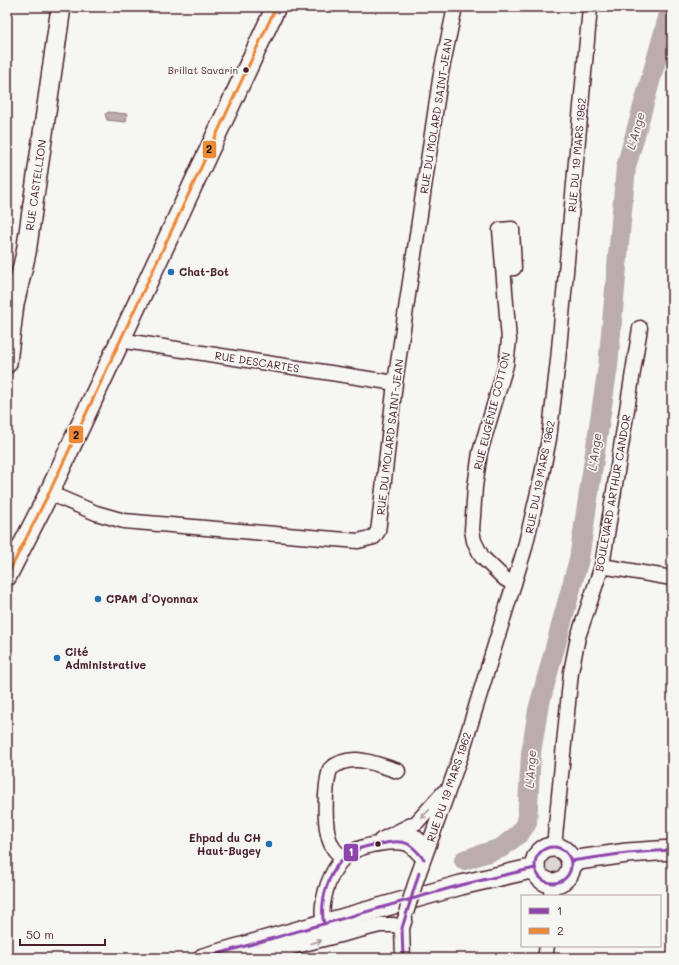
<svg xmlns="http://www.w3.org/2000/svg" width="679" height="965" viewBox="0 0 679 965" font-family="Mali,sans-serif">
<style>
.green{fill:#ddd6d5;stroke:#947a80}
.water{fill:#bbadae;stroke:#8e747a}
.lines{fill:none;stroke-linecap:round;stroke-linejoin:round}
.river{stroke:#bbadae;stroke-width:20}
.minor-casing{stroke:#4a1f2b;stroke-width:17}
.secondary-casing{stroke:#4a1f2b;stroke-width:22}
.minor{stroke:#f6f6f2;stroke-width:14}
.secondary{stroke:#f6f6f2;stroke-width:19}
.minor-bridge-casing{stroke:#4a1f2b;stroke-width:17;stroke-linecap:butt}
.minor-bridge{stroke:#f6f6f2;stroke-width:14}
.bus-1-casing{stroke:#f6f6f2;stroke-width:6}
.bus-2-casing{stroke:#f6f6f2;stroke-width:6}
.bus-1{stroke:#8e44ad;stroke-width:3}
.bus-2{stroke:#ed8837;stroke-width:3}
.oneway{stroke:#a99598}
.bus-dot{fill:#4a1f2b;stroke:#f6f6f2;stroke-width:1.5}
.poi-dot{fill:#1f6fb2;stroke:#f6f6f2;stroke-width:1.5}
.labels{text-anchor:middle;stroke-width:3.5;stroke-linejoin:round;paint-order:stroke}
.bus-label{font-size:10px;fill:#4a1f2b;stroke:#f6f6f2;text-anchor:end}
.street-label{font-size:11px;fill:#4a1f2b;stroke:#f6f6f2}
.poi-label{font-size:11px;font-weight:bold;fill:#4a1f2b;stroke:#f6f6f2;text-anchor:start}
.water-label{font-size:12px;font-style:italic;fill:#6c4a52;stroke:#f6f6f2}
.line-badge{stroke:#f6f6f2;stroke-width:1.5}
.badge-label{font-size:11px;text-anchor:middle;font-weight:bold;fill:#fff}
.pale-badge-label{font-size:11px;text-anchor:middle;font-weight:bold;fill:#111}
</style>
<rect width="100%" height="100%" fill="#f6f6f2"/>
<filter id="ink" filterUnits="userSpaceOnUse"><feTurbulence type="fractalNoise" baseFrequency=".025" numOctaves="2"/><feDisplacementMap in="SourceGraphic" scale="8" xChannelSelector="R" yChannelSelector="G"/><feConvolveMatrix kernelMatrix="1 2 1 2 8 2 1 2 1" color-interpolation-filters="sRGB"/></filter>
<g filter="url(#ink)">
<!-- green -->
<path class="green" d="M545 865a9 9 0 1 1 18 0a9 9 0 1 1-18 0Z"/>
<!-- water -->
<path class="water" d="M 109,112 L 127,114 L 126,122 L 107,120 L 105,114 Z"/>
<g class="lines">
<!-- river -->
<path class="river" d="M 464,860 L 501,848 L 520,833 L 527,823 L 531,753 L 538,710 L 579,559 L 608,366 L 626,167 L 671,7"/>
<defs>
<path id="minor" d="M 503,269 L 514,268 L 512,229 L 500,230 L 509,340 L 506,365 L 480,452 L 475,487 L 472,530 L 474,541 L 482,557 L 505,579 L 514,584
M 119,340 L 395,383
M 49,493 L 96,513 L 124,521 L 358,541 L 374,537 L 378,531 L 379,524 L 395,383 L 441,73 L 455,7
M 602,566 L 672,578
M 396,834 L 412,834 L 428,848
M 381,840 L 417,822 L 444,792
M 554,847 L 571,672 L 578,637 L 602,566 L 640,328
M 343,858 C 340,855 336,852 334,849 C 322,833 325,787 330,769 C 352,751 374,764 398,771
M 417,878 L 462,752 L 524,551 L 540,484 L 549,439 L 558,360 L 590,7
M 551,896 L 552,884
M 324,924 C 321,912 323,902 326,890 C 336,858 350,847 384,843 C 392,842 400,841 408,844 C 414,848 419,854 424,859
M 254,946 L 278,949 L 288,948 L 380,925 L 394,925 L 402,928
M 403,958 L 402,928 L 405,919
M 545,958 L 547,946"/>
<path id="secondary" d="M 7,363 L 14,304 L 26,253 L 61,7
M 7,576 L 49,493 L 276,7
M535 865a18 18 0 1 1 36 0a18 18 0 1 1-36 0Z
M 571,861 L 627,853 L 672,850
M 203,958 L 461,885 L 535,868"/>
</defs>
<!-- minor casing -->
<use href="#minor" class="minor-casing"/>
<!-- secondary casing -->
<use href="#secondary" class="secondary-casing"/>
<!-- minor -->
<use href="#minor" class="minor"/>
<!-- secondary -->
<use href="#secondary" class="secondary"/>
<defs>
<path id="minor-bridge" d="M 406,913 L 417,878"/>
</defs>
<!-- minor-bridge casing -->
<use href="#minor-bridge" class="minor-bridge-casing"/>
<!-- minor-bridge -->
<use href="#minor-bridge" class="minor-bridge"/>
<defs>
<path id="bus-1" d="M535 865a18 18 0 1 1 36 0a18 18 0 1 1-36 0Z
M 571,861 L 627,853 L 672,850
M 324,924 C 319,902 328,871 346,856 C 356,848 369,845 381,844 C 389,842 400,840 408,844 C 414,847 419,854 424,859
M 203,958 L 461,885 L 535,868
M 403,958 L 402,928 L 419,873"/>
<path id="bus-2" d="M 7,576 L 49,493 L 276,7"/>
</defs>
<!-- bus-1 casing -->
<use href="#bus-1" class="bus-1-casing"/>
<!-- bus-2 casing -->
<use href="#bus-2" class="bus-2-casing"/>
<!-- bus-1 -->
<use href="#bus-1" class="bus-1"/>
<!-- bus-2 -->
<use href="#bus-2" class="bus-2"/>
</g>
<!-- one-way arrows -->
<defs><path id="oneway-shaft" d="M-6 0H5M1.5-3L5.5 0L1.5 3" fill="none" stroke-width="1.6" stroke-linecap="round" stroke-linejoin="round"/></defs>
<g class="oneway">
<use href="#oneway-shaft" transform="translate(425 814) rotate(136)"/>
<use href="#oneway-shaft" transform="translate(316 942) rotate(-15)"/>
</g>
</g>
<!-- markers -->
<g class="bus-dot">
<circle cx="246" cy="70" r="3.5"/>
<circle cx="378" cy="844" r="3.5"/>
</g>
<g class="poi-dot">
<circle cx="171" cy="272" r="4"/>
<circle cx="98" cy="599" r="4"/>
<circle cx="57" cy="658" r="4"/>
<circle cx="269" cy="844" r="4"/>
</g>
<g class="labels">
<!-- bus labels -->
<g class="bus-label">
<text x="238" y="74">Brillat Savarin</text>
</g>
<!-- street labels -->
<g class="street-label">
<text transform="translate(436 116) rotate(-81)" y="4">RUE DU MOLARD SAINT-JEAN</text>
<text transform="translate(577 155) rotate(-85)" y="4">RUE DU 19 MARS 1962</text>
<text transform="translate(36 185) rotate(-82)" y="4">RUE CASTELLION</text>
<text transform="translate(257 362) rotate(9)" y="4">RUE DESCARTES</text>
<text transform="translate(492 411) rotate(-76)" y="4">RUE EUGÉNIE COTTON</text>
<text transform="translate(390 437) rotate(-83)" y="4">RUE DU MOLARD SAINT-JEAN</text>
<text transform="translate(540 477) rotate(-79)" y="4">RUE DU 19 MARS 1962</text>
<text transform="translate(613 493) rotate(-80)" y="4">BOULEVARD ARTHUR CANDOR</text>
<text transform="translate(449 787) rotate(-71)" y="4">RUE DU 19 MARS 1962</text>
</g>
<!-- poi labels -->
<g class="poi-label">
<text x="179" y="276">Chat-Bot</text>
<text x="106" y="603">CPAM d’Oyonnax</text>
<text x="65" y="656">Cité<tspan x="65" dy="13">Administrative</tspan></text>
<text x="261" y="842" text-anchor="end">Ehpad du CH<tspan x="261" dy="13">Haut-Bugey</tspan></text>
</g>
<!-- water labels -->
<g class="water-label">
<text transform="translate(636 131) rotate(-74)" y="4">L'Ange</text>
<text transform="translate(595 452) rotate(-82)" y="4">L'Ange</text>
<text transform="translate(531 769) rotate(-86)" y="4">L'Ange</text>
</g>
</g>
<g class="line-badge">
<rect x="202" y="140" width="15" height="19" rx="4" fill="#ed8837"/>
<rect x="68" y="425" width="16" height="19" rx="4" fill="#ed8837"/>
<rect x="343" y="843" width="16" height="19" rx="4" fill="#8e44ad"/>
</g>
<g class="badge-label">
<text x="351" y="856">1</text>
</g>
<g class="pale-badge-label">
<text x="209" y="153">2</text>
<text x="76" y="439">2</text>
</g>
<!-- margin -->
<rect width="679" height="965" fill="none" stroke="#f6f6f2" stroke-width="24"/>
<rect x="12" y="12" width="655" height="941" fill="none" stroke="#4a1f2b" stroke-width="1.5" filter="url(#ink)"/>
<!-- legend -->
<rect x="521" y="895" width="140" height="52" fill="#f6f6f2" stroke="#b1a0a2"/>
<rect x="529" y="908" width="20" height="6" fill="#8e44ad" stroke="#b1a0a2"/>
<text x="557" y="915" font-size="12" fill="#4a1f2b">1</text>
<rect x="529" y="928" width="20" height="6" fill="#ed8837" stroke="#b1a0a2"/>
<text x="557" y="935" font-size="12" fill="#4a1f2b">2</text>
<!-- scale -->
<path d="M20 939v6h85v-6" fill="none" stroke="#4a1f2b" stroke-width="2"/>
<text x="26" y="939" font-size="12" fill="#4a1f2b" stroke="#f6f6f2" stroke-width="3" paint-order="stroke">50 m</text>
</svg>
